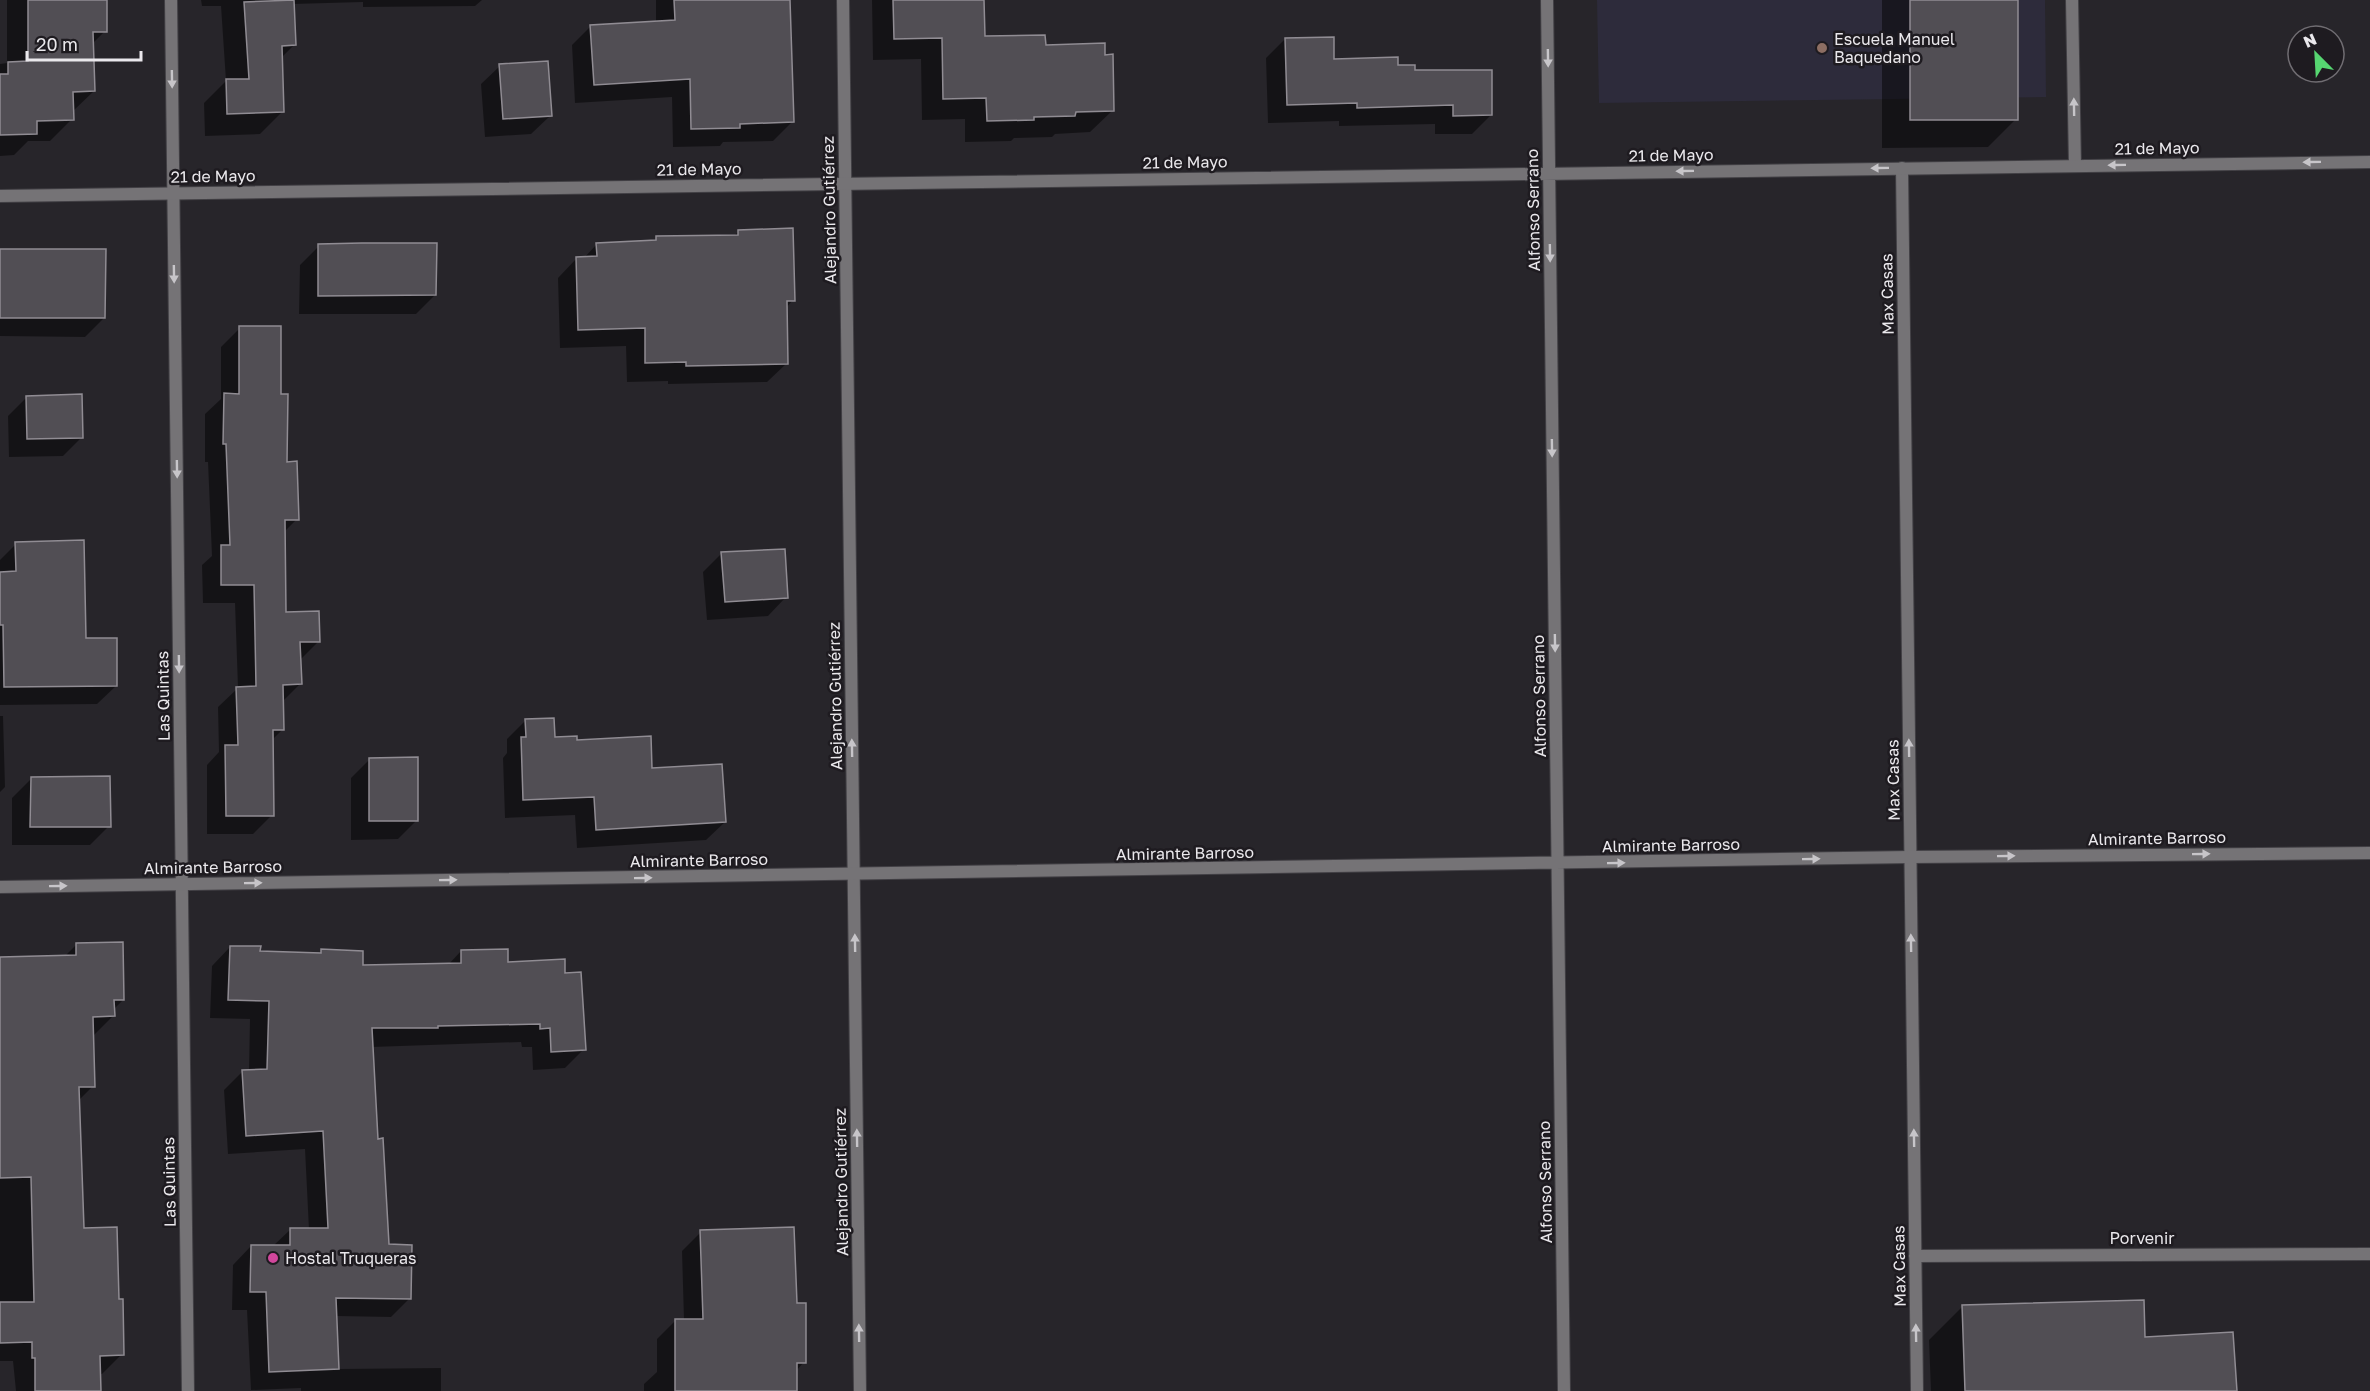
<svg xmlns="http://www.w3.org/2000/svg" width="2370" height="1391" viewBox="0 0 2370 1391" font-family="'Golos Text',sans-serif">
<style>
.education{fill:#2d2b3b}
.shadow{fill:#0007}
.building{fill:#514e54;stroke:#908c93;stroke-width:1.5}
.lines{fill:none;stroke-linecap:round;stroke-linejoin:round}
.minor-casing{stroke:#424045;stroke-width:14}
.tertiary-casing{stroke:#424045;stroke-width:14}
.minor{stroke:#757376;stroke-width:12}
.tertiary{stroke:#757376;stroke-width:12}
.oneway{fill:#c7c5c9}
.education-dot{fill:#8d6e63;stroke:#1e1b20;stroke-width:2}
.hotel-dot{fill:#d1479c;stroke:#1e1b20;stroke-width:2}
.labels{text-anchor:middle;stroke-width:5;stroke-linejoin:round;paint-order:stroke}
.poi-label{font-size:16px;fill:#eae8ec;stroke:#1e1b20;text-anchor:start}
.street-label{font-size:16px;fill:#eae8ec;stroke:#1e1b20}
</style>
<rect width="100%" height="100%" fill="#27252a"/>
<!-- education -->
<path class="education" d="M 1597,0 L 2045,0 L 2046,97 L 1599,103 Z"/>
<!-- shadow -->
<path class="shadow" d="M 7,0 L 105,0 L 105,31 L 92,44 L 94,91 L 72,112 L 72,119 L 50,141 L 28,141 L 14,155 L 0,156 L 0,64 L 7,63 Z
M 201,0 L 482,0 L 475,6 L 363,7 L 363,2 L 293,4 L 295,44 L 281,58 L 282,112 L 260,134 L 205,136 L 204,103 L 226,81 L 221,6 L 202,6 Z
M 656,0 L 789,0 L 792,122 L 773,141 L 723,142 L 720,146 L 673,147 L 672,97 L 575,103 L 572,45 L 590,27 L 656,23 Z
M 872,0 L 983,0 L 984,38 L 1044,46 L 1112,111 L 1090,132 L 1055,134 L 1052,137 L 1014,138 L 1011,141 L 965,142 L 965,119 L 922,120 L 921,59 L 873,60 Z
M 1882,0 L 2016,0 L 2016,119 L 1988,147 L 1882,148 Z
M 1285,39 L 1333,61 L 1414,71 L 1491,115 L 1472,134 L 1435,134 L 1435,124 L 1339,126 L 1339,121 L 1268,123 L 1266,58 Z
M 500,66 L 550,116 L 531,134 L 485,137 L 481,84 Z
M 739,231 L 793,300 L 786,308 L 786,364 L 767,382 L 668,384 L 668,381 L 627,382 L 626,346 L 560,348 L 558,278 L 576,259 L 583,259 L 597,244 L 653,242 L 657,238 L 734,236 Z
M 319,246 L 435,295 L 416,314 L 299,314 L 300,265 Z
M 0,250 L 104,318 L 85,337 L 0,336 Z
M 240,328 L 280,395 L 285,463 L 297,519 L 284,532 L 284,614 L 319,641 L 300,660 L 301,683 L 282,702 L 283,729 L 271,741 L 272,815 L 253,834 L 207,834 L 207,765 L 219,752 L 218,707 L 238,688 L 235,603 L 203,603 L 202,565 L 212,556 L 208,462 L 205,462 L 205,414 L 221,399 L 221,347 Z
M 27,397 L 82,437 L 63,456 L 9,457 L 8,416 Z
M 16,544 L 116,686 L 97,704 L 0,705 L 0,560 Z
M 722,553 L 786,597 L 768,616 L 707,620 L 703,572 Z
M 0,716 L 3,716 L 5,787 L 0,792 Z
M 526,720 L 554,738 L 576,741 L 651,769 L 725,822 L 706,840 L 577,848 L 575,815 L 505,818 L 503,758 L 507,753 L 507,739 Z
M 370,759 L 417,820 L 398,839 L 351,840 L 351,778 Z
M 31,779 L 109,826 L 90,845 L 12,845 L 12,798 Z
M 76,945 L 123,1000 L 113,1010 L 113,1016 L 93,1036 L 93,1086 L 78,1101 L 82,1230 L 117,1301 L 122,1354 L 102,1374 L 99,1374 L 99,1391 L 16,1391 L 13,1361 L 0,1361 L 0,958 L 64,957 Z
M 230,947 L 259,953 L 318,954 L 321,951 L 361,966 L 448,965 L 461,951 L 507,964 L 564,975 L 584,1049 L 565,1068 L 533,1070 L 532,1047 L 522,1047 L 521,1042 L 372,1047 L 376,1140 L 387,1246 L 410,1298 L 391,1317 L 336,1316 L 338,1369 L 441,1368 L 441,1391 L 301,1391 L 301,1388 L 251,1390 L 247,1310 L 232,1310 L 233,1265 L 251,1246 L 273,1246 L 291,1229 L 309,1230 L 305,1149 L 228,1154 L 224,1090 L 243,1071 L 249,1071 L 250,1019 L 210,1018 L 212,966 Z
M 701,1232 L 795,1305 L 804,1362 L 796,1371 L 796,1391 L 644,1391 L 644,1384 L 657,1372 L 657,1339 L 676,1320 L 684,1320 L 682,1251 Z
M 1963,1306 L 2143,1339 L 2236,1391 L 1931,1391 L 1929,1340 Z"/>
<!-- building -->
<path class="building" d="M 28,0 L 107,0 L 107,32 L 93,32 L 95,91 L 73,92 L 74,120 L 37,121 L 37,134 L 0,135 L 0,74 L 8,74 L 8,62 L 28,61 Z
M 294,0 L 296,45 L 282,46 L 284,112 L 227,114 L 226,79 L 249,79 L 244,2 Z
M 674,0 L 790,0 L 794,122 L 740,124 L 740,128 L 691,129 L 690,79 L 594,85 L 590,25 L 675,20 Z
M 893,0 L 984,0 L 985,36 L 1045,35 L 1046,45 L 1105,43 L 1105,55 L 1113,54 L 1114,111 L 1076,112 L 1075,116 L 1034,117 L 1034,120 L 987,121 L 986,98 L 943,99 L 942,38 L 894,39 Z
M 1910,0 L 2018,0 L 2018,120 L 1910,120 Z
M 1334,37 L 1334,59 L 1398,57 L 1398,65 L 1415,65 L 1415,70 L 1492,70 L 1492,115 L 1453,116 L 1453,105 L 1357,108 L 1357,103 L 1287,105 L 1285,38 Z
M 548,61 L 552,116 L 503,119 L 499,64 Z
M 793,228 L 795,301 L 787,301 L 788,364 L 686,366 L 686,362 L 645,363 L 645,328 L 578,330 L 576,257 L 597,256 L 596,243 L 656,240 L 656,236 L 738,235 L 738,230 Z
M 362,243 L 437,243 L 436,295 L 318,296 L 318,244 Z
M 0,249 L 106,249 L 105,318 L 0,318 Z
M 239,326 L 281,326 L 281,394 L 288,394 L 287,462 L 297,461 L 299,520 L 285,520 L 286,612 L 319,611 L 320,642 L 300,642 L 302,684 L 283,685 L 284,730 L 273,730 L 274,816 L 226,816 L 225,745 L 238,745 L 236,687 L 256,686 L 254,585 L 221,585 L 221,545 L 230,545 L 226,444 L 223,444 L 224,393 L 239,394 Z
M 82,394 L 83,438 L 27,439 L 26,396 Z
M 84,540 L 86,638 L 117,638 L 117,686 L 4,687 L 3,625 L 0,625 L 0,572 L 16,571 L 15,542 Z
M 785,549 L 788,598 L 725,602 L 721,552 Z
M 554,718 L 555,737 L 577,736 L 577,740 L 651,736 L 652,768 L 722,764 L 726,822 L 596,830 L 594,797 L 523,800 L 521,737 L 526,737 L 525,719 Z
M 418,757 L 418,821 L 369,821 L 369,758 Z
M 110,776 L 111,827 L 30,827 L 31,777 Z
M 123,942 L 124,1000 L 114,1000 L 115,1016 L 93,1017 L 95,1087 L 79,1087 L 84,1228 L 117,1227 L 119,1299 L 123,1299 L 124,1355 L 100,1356 L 101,1391 L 35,1391 L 35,1358 L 32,1358 L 32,1342 L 0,1343 L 0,1302 L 34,1302 L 31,1177 L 0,1178 L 0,957 L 76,955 L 76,943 Z
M 230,946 L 261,946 L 260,951 L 321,953 L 321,949 L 363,951 L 363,965 L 461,963 L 461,950 L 508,949 L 508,962 L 565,959 L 565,973 L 581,972 L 586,1050 L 551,1052 L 550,1028 L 540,1029 L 540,1024 L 438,1026 L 438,1028 L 372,1028 L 378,1139 L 383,1138 L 389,1244 L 412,1245 L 411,1299 L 336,1298 L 339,1369 L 269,1372 L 266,1292 L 250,1292 L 251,1245 L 290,1245 L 290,1228 L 328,1228 L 323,1131 L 246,1136 L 242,1070 L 267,1069 L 269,1001 L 228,1000 Z
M 794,1227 L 797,1303 L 806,1303 L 806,1363 L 797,1363 L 797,1391 L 675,1391 L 675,1319 L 703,1319 L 700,1230 Z
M 2144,1300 L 2145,1337 L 2233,1332 L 2237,1391 L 1965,1391 L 1962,1305 Z"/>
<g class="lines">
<defs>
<path id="minor" d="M 171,0 L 188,1391
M 843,0 L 860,1391
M 2072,0 L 2075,166
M 1902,168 L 1917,1391
M 1915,1256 L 2370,1254"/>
<path id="tertiary" d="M 1547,0 L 1564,1391
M 0,196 L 2370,162
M 0,887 L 1910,857 L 2370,853"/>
</defs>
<!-- minor casing -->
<use href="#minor" class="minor-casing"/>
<!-- tertiary casing -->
<use href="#tertiary" class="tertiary-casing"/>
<!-- minor -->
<use href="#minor" class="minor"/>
<!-- tertiary -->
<use href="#tertiary" class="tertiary"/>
</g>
<!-- one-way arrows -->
<defs><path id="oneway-solid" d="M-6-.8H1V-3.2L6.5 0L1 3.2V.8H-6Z" transform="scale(1.5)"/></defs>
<g class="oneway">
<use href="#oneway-solid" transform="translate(1548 58) rotate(89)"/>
<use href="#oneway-solid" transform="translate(172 79) rotate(89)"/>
<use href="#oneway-solid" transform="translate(2074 107) rotate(-91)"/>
<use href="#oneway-solid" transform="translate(2312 162) rotate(179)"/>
<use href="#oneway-solid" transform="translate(2117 165) rotate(179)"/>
<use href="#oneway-solid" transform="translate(1880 168) rotate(179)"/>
<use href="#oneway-solid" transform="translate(1685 171) rotate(179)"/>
<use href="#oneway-solid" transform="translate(1550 253) rotate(89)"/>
<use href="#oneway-solid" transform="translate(174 274) rotate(89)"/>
<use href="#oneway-solid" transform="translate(1552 448) rotate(89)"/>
<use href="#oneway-solid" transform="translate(177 469) rotate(89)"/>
<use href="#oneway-solid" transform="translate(1555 643) rotate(89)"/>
<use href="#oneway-solid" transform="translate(179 664) rotate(89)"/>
<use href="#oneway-solid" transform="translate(852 748) rotate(-91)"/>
<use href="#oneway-solid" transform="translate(1909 748) rotate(-91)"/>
<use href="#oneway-solid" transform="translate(2201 854) rotate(-1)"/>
<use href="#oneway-solid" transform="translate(2006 856) rotate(-1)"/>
<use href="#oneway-solid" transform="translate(1811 859) rotate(-1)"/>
<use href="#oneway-solid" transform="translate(1616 863) rotate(-1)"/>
<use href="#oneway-solid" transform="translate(643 878) rotate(-1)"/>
<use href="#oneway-solid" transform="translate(448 880) rotate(-1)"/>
<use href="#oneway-solid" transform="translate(253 883) rotate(-1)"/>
<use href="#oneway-solid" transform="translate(58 886) rotate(-1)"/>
<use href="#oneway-solid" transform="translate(855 943) rotate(-91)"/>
<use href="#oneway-solid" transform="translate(1911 943) rotate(-91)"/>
<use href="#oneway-solid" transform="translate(857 1138) rotate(-91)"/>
<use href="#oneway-solid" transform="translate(1914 1138) rotate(-91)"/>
<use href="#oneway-solid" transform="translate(859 1333) rotate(-91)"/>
<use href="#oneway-solid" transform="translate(1916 1333) rotate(-91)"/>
</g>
<!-- markers -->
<circle class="education-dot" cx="1822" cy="48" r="6"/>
<circle class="hotel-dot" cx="273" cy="1258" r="6"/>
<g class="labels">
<!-- poi labels -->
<g class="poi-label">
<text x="1834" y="45">Escuela Manuel<tspan x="1834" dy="18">Baquedano</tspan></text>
<text x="285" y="1264">Hostal Truqueras</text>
</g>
<!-- street labels -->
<g class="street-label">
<text transform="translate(2157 148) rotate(-1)" y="6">21 de Mayo</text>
<text transform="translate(1671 155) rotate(-1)" y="6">21 de Mayo</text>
<text transform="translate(1185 162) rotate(-1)" y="6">21 de Mayo</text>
<text transform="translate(699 169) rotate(-1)" y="6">21 de Mayo</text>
<text transform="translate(213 176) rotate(-1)" y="6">21 de Mayo</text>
<text transform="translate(829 210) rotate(-91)" y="6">Alejandro Gutiérrez</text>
<text transform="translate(1533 210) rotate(-91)" y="6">Alfonso Serrano</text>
<text transform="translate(1887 294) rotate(-91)" y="6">Max Casas</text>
<text transform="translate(163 696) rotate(-91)" y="6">Las Quintas</text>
<text transform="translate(835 696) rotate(-91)" y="6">Alejandro Gutiérrez</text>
<text transform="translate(1539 696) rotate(-91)" y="6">Alfonso Serrano</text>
<text transform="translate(1893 780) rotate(-91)" y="6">Max Casas</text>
<text transform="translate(2157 838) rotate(-1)" y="6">Almirante Barroso</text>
<text transform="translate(1671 845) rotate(-1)" y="6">Almirante Barroso</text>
<text transform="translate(1185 853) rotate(-1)" y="6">Almirante Barroso</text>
<text transform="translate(699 860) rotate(-1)" y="6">Almirante Barroso</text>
<text transform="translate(213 867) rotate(-1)" y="6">Almirante Barroso</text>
<text transform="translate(169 1182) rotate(-91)" y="6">Las Quintas</text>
<text transform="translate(841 1182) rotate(-91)" y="6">Alejandro Gutiérrez</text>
<text transform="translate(1545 1182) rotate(-91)" y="6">Alfonso Serrano</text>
<text x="2142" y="1244">Porvenir</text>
<text transform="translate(1899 1266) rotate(-91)" y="6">Max Casas</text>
</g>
</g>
<!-- north arrow -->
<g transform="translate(2316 54) rotate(336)"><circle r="28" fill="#1e1b20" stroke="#706d72" stroke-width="1.5"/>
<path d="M0-4.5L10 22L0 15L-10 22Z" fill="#56d671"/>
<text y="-9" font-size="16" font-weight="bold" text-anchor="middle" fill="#eae8ec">N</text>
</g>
<!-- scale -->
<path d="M27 51v9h114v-9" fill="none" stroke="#eae8ec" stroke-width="3"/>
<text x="36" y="51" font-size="18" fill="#eae8ec" stroke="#1e1b20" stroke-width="4.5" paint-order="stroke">20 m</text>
</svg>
